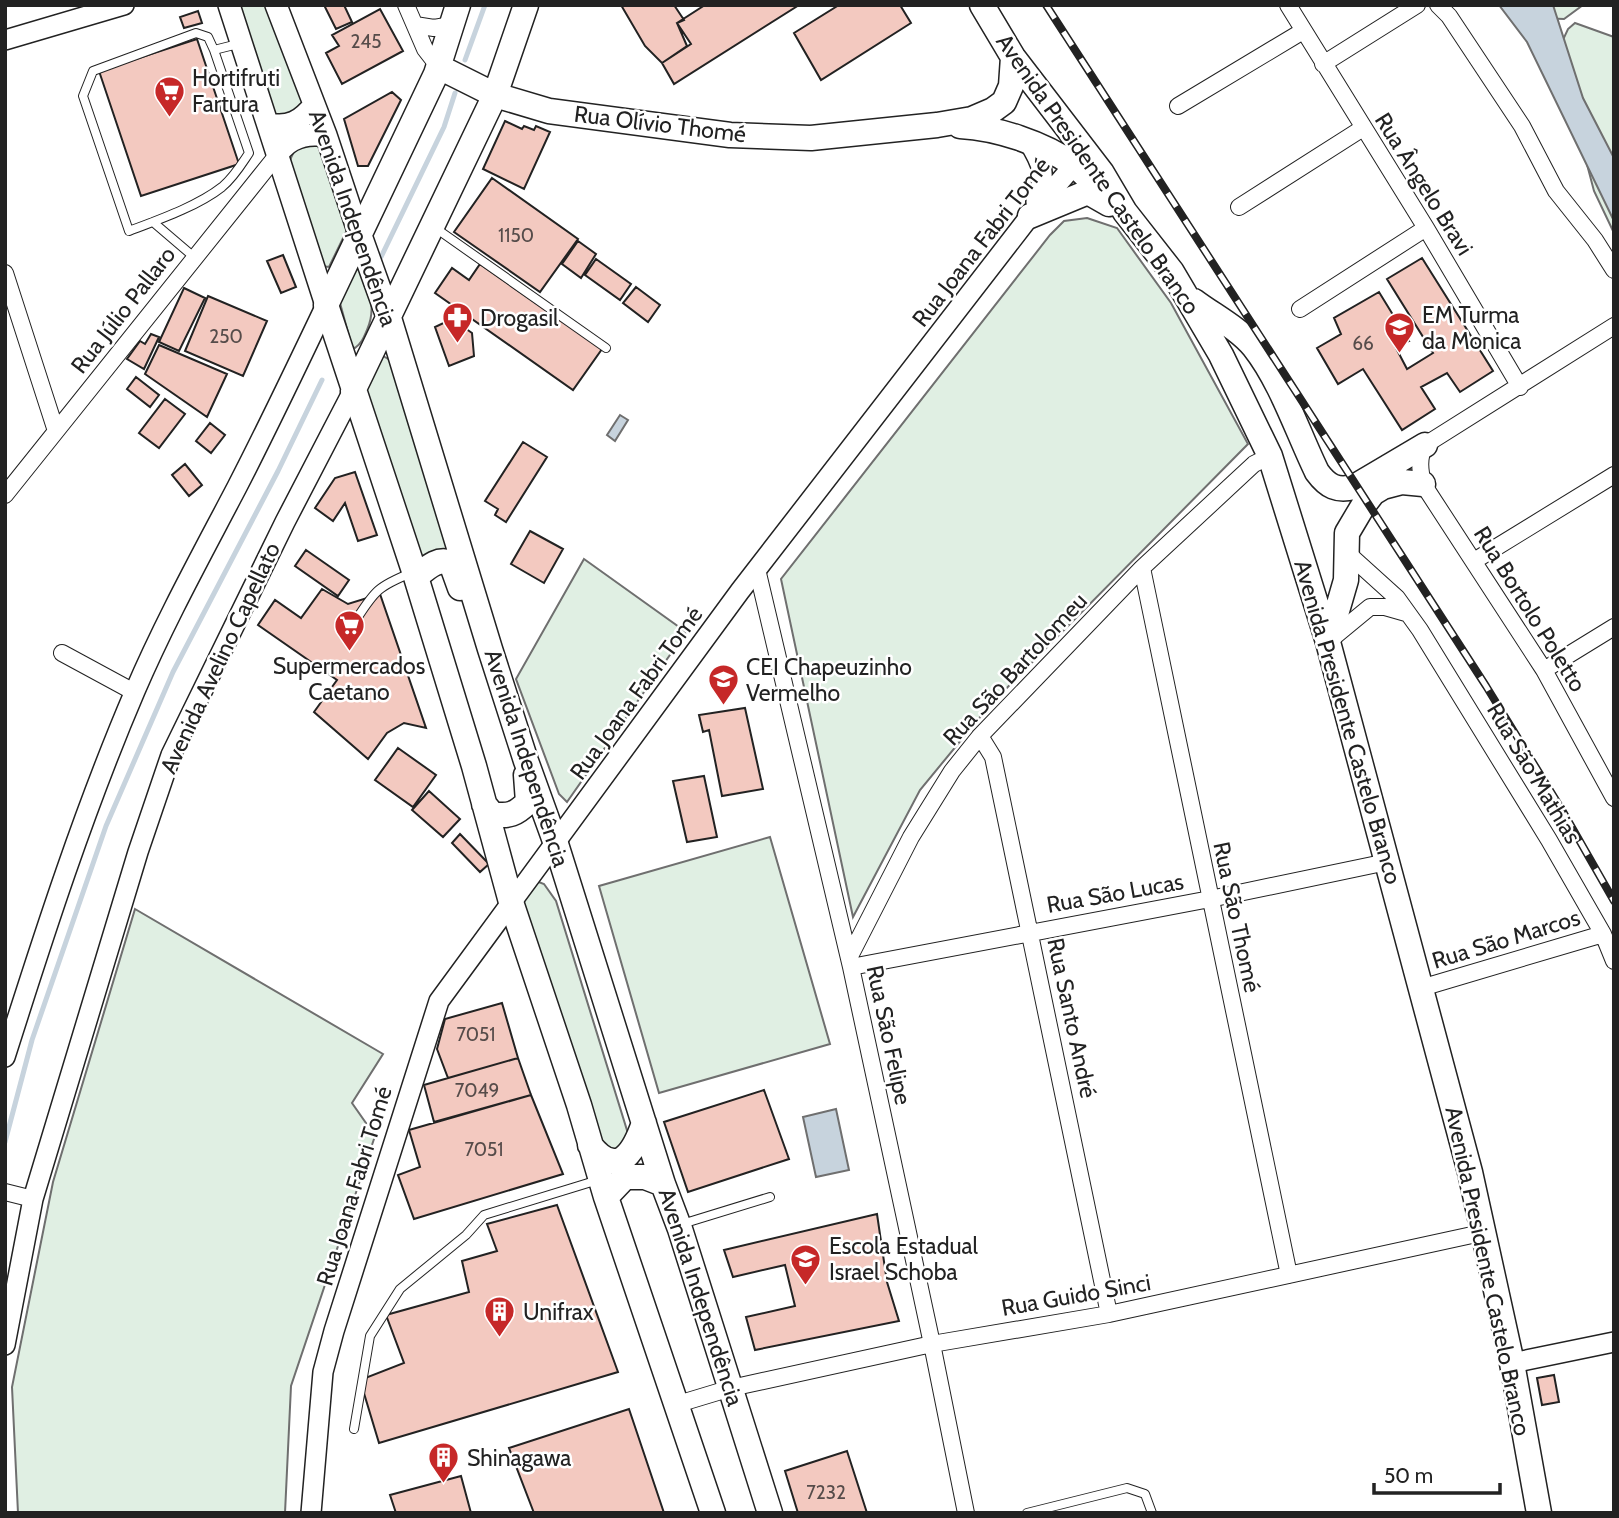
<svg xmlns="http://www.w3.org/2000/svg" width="1619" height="1518" viewBox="0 0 1619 1518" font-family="Cabin,sans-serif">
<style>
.green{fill:#e0efe3;stroke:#6f6f6f;stroke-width:2}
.water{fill:#c7d3dd;stroke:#6f6f6f;stroke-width:2}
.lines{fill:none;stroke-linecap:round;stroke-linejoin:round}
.stream{stroke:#c7d3dd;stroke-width:5}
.building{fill:#f3c9c0;stroke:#222;stroke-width:2}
.service-casing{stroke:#222;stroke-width:10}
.minor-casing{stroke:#222;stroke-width:18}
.tertiary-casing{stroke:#222;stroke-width:22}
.secondary-casing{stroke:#222;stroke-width:24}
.primary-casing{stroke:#222;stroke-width:27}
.service{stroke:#fff;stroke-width:8}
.minor{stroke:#fff;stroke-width:16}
.tertiary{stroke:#fff;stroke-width:19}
.secondary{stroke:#fff;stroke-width:21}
.primary{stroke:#fff;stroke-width:24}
.rail-casing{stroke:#222;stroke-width:8}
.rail{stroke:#fff;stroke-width:5;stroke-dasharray:16;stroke-linecap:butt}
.labels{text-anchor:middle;stroke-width:5;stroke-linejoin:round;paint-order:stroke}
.number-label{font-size:19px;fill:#564c4a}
.poi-label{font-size:23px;fill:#222;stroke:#fff;text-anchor:start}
.street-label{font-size:23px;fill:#222;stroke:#fff}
</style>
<rect width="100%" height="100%" fill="#fff"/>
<!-- green -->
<path class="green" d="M 239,5 L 265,5 L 306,103 L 304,110 L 277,120 Z
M 1526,5 L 1583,5 L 1564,19 L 1538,18 Z
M 1575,23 L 1614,37 L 1614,233 L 1594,191 L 1579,134 L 1553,61 L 1568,29 Z
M 321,143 L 347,230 L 329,267 L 322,266 L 289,162 L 297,145 Z
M 1087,218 L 1117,228 L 1171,303 L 1248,444 L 990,705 L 920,790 L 853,917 L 781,579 L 1050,235 L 1064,221 Z
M 358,266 C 367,289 378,305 367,330 C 364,337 362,343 355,348 L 352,347 L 340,303 L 351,277 Z
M 383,356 L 390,360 L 454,556 L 419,564 L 365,391 Z
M 584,559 L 686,632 L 567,802 L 559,794 L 516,679 Z
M 770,837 L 830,1044 L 659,1093 L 599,886 Z
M 536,881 L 544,884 L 556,901 L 630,1140 L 624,1151 L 596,1145 L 520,900 Z
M 135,909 L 383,1054 L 352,1103 L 375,1136 L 291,1386 L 285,1513 L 18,1513 L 12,1387 L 53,1182 Z"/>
<!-- water -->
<path class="water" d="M 1499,5 L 1553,5 L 1583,98 L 1614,158 L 1614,221 L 1527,42 Z
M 620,415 L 628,420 L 615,441 L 607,435 Z
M 836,1109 L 849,1170 L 816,1177 L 803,1117 Z"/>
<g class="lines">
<!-- stream -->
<path class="stream" d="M 465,60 L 485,5
M 381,257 L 444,127 L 455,93
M 5,1142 L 32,1040 L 106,826 L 173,672 L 278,471 L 322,380"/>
</g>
<!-- building -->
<path class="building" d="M 324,5 L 344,5 L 352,22 L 336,29 Z
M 621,5 L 674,5 L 684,20 L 677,23 L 687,46 L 662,63 L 645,46 Z
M 705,5 L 799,5 L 674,84 L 662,63 L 691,44 L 677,23 Z
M 839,5 L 900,5 L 911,23 L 821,80 L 794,33 Z
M 380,9 L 403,51 L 342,84 L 326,53 L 339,46 L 332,35 Z
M 198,11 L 202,23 L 184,28 L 180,17 Z
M 197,39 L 239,164 L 141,196 L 99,71 Z
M 392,92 L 401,100 L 368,166 L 358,166 L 344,119 Z
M 505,121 L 522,129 L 524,126 L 534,130 L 536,126 L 550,132 L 524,189 L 483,169 Z
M 492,178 L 578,239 L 540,292 L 454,232 Z
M 578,241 L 596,254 L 581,278 L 562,264 Z
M 283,255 L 296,287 L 281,293 L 267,261 Z
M 1422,258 L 1493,371 L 1460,392 L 1447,373 L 1421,387 L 1435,409 L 1402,430 L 1363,369 L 1338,384 L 1317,348 L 1341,334 L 1334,318 L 1379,292 L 1409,341 L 1395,346 L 1407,369 L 1433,353 L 1387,279 Z
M 596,259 L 631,284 L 620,300 L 585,275 Z
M 480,264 L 602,349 L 573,390 L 435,293 L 452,268 L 469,280 Z
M 636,287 L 660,305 L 648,322 L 623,303 Z
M 184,288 L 205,298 L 179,351 L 159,342 Z
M 208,296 L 267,321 L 243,376 L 185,351 Z
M 452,319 L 472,333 L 474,356 L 449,366 L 435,327 Z
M 151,334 L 159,337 L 144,369 L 127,359 L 140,341 L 145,344 Z
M 159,345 L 227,374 L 207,417 L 145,374 Z
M 136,377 L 159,395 L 150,407 L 127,389 Z
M 165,399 L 185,414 L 159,448 L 139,433 Z
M 210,423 L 225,435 L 211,453 L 196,441 Z
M 523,442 L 547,457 L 506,522 L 495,515 L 498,509 L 485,501 Z
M 185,464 L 202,485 L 189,496 L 172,475 Z
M 355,472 L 377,535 L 358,541 L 345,503 L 333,521 L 315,508 L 335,478 Z
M 530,531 L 563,549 L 544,583 L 511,564 Z
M 306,550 L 349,580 L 338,596 L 295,566 Z
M 322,589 L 348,604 L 380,594 L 426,728 L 404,723 L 387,733 L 368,759 L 314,712 L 337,680 L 258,625 L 275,600 L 301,618 Z
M 745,708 L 763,789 L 722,796 L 709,730 L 703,732 L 699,715 Z
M 398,748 L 436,775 L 413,807 L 375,780 Z
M 704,776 L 717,837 L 687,842 L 673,781 Z
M 429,791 L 460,819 L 443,837 L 412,810 Z
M 460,834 L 489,864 L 480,872 L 452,843 Z
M 502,1003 L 518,1058 L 448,1078 L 437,1049 L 445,1019 Z
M 518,1058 L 531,1095 L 434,1122 L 424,1085 Z
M 764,1090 L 789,1159 L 688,1192 L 664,1122 Z
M 531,1095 L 563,1174 L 414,1219 L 398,1175 L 420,1167 L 409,1130 Z
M 557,1205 L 618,1372 L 379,1443 L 360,1380 L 404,1363 L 386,1315 L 469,1292 L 462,1261 L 497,1251 L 487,1224 Z
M 877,1214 L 887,1282 L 899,1321 L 755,1350 L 746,1317 L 795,1306 L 785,1265 L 733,1277 L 724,1250 Z
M 1554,1375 L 1559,1402 L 1542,1405 L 1537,1378 Z
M 629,1409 L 664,1513 L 534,1513 L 509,1448 Z
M 847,1451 L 867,1513 L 798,1513 L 785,1471 Z
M 461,1476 L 471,1513 L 396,1513 L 390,1495 Z"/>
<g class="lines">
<defs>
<path id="service" d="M 196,33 L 208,37 L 214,50 L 249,153 C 241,165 234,177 222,187 C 198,206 158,220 129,231 L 83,96 L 93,71 Z
M 214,50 L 242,43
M 153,222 L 194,257
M 434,227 L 606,348
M 356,620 C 375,590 379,586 411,573
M 682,1224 L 770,1197
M 354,1429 L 370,1336 L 400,1289 L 466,1235 L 484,1215 L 598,1180
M 1027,1513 L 1127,1488 L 1145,1494 L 1152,1513"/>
<path id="minor" d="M 406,5 L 425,49 L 439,67
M 1288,5 L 1426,228 L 1520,387
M 1438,5 L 1449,16 L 1522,126 L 1556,191 L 1595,240 L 1614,270
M 415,25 L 434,28 L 452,25
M 1323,64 L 1417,5
M 1178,106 L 1303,31
M 1239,207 L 1363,128
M 5,273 L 56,431
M 1300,309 L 1426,228
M 1614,326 L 1425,445 C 1418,458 1420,470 1423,484 L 1544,670 L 1614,798
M 5,495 L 278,154
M 1345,551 L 1397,598 L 1420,630 L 1549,840 L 1603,934 L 1614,961
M 1474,561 L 1614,475
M 1142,568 L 1289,1275
M 757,569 L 851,967 L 932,1344 L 966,1513
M 1330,640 L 1370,607 L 1385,607 L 1406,613
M 62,653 L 134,692
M 1544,670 L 1614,627
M 980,736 L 993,757 L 1109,1314
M 849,958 L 911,837 L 952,771 L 980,736 L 1142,568 L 1254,464 L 1270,456
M 851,967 L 1210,899 L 1387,862
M 1421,988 L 1603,934
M 5,1192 L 33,1199
M 678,1404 L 731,1388 L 932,1344 L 1109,1314 L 1472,1235 L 1482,1230"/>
<path id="tertiary" d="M 5,40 L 124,5
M 1028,141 C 1043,165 1047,175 1036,202
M 5,1057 C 44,934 84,810 135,691 C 165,621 202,554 237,487 C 268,427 297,366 326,305
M 5,1345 L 33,1199 L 138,852 L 171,755 L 285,522 L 353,391
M 1512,1363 L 1614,1342
M 311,1513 L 323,1372 L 334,1331 L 439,1001 L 740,591 L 1030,216 L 1074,165"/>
<path id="secondary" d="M 229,5 L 326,305
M 276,5 L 326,135 L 360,237
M 269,124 C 289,128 301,121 314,105
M 278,154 C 289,137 306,134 326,135"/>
<path id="primary" d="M 458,5 L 436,74 L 326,305 L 416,577 L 474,766 L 511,902 L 579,1105 L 606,1197 L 713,1513
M 982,5 L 1013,57 L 1102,173 L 1125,212 L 1172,272 L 1221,355 L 1270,456 L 1328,642 L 1470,1172 L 1512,1363 L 1539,1513
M 439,67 L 495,95 L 549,111 L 730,135 L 811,138 L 937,125 L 972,119 L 993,110 L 1004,102 L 1011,86 L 1013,57
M 960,126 C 997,128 1043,143 1074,165 C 1083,172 1091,181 1099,188
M 1030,216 L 1088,192 L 1109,204
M 360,237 L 389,318 L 490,649 L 526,761 L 556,844 L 663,1184 L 680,1229 L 770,1513
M 1194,301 C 1214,316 1238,328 1254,347 C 1281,381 1298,433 1317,472 C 1328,487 1337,491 1354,487 L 1425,445
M 353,391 L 495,95 L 526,5
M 416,577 C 426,569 437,557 451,563 L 460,588
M 1328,642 L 1346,580 L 1347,533 L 1363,506 L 1373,493 L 1383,487 L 1402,482 L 1423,484
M 484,804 L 492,814 C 509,817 516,814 528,802 L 526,775
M 590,1145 C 618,1180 634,1152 644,1123
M 606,1197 L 625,1177 L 645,1177 L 663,1184"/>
</defs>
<!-- service casing -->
<use href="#service" class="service-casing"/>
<!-- minor casing -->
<use href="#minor" class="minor-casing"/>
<!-- tertiary casing -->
<use href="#tertiary" class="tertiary-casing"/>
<!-- secondary casing -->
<use href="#secondary" class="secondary-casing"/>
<!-- primary casing -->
<use href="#primary" class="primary-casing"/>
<!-- service -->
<use href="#service" class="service"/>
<!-- minor -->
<use href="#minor" class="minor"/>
<!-- tertiary -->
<use href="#tertiary" class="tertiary"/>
<!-- secondary -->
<use href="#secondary" class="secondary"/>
<!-- primary -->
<use href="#primary" class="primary"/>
<defs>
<path id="rail" d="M 1046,5 L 1486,686 L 1562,810 L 1614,901"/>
</defs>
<!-- rail casing -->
<use href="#rail" class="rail-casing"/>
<!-- rail -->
<use href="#rail" class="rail"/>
</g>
<!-- icons -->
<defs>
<symbol id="supermarket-pin" viewBox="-11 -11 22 30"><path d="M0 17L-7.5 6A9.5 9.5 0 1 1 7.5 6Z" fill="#c62828" stroke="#fff"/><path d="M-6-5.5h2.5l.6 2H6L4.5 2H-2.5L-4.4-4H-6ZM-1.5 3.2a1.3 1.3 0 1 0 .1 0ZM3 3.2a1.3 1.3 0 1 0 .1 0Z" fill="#fff"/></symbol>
<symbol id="pharmacy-pin" viewBox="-11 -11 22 30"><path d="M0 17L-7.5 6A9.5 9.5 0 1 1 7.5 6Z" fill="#c62828" stroke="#fff"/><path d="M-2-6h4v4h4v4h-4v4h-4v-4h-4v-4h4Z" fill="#fff"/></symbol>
<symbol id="school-pin" viewBox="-11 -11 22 30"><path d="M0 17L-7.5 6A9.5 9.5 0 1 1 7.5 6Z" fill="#c62828" stroke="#fff"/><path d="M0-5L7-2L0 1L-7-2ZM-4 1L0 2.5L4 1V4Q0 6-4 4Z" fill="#fff"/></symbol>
<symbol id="building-pin" viewBox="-11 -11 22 30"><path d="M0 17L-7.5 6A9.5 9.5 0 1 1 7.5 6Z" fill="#c62828" stroke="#fff"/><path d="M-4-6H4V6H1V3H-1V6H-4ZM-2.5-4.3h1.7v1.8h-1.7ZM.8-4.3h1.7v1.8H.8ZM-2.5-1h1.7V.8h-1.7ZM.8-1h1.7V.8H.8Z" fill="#fff"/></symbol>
</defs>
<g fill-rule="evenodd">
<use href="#supermarket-pin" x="152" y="74" width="35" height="47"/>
<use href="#pharmacy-pin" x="440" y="300" width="35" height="47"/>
<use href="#school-pin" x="1382" y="310" width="35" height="47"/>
<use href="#supermarket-pin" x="332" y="608" width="35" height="47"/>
<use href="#school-pin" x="706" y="662" width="35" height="47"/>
<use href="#school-pin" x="788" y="1242" width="35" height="47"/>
<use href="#building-pin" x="482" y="1294" width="35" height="47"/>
<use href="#building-pin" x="426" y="1440" width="35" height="47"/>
</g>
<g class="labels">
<!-- number labels -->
<g class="number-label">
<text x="366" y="48">245</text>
<text x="516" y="242">1150</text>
<text x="226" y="343">250</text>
<text x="1363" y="350">66</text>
<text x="476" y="1041">7051</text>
<text x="477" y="1097">7049</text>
<text x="484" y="1156">7051</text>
<text x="826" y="1499">7232</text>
</g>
<!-- poi labels -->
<g class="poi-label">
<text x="192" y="86">Hortifruti<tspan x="192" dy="26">Fartura</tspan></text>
<text x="1422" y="323">EM Turma<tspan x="1422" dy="26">da Monica</tspan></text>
<text x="480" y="326">Drogasil</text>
<text x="349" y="674" text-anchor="middle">Supermercados<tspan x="349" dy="26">Caetano</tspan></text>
<text x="746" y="675">CEI Chapeuzinho<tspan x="746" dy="26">Vermelho</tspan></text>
<text x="829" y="1254">Escola Estadual<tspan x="829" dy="26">Israel Schoba</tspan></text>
<text x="523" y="1320">Unifrax</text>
<text x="467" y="1466">Shinagawa</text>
</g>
<!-- street labels -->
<g class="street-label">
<text transform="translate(660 124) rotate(7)" y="8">Rua Olívio Thomé</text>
<text transform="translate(1098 174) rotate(55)" y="8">Avenida Presidente Castelo Branco</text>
<text transform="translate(1424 184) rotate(58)" y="8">Rua Ângelo Bravi</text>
<text transform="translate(353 218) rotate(71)" y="8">Avenida Independência</text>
<text transform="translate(981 242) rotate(-52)" y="8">Rua Joana Fabri Tomé</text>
<text transform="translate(123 310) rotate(-52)" y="8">Rua Júlio Pallaro</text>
<text transform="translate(1530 609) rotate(58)" y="8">Rua Bortolo Poletto</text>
<text transform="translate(220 658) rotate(-65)" y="8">Avenida Avelino Capellato</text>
<text transform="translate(1015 669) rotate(-47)" y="8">Rua São Bartolomeu</text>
<text transform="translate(636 693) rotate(-54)" y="8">Rua Joana Fabri Tomé</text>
<text transform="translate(1348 722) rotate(74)" y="8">Avenida Presidente Castelo Branco</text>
<text transform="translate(527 758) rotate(72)" y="8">Avenida Independência</text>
<text transform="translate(1534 773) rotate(59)" y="8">Rua São Mathias</text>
<text transform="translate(1115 893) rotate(-10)" y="8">Rua São Lucas</text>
<text transform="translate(1237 917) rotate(78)" y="8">Rua São Thomé</text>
<text transform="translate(1506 939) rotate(-17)" y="8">Rua São Marcos</text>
<text transform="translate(1072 1018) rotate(78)" y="8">Rua Santo André</text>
<text transform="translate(889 1035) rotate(78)" y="8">Rua São Felipe</text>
<text transform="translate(354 1186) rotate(-73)" y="8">Rua Joana Fabri Tomé</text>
<text transform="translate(1488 1271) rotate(78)" y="8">Avenida Presidente Castelo Branco</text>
<text transform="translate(1076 1295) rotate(-10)" y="8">Rua Guido Sinci</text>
<text transform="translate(701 1297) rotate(72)" y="8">Avenida Independência</text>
</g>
</g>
<!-- border -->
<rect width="1619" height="1518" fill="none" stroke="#222222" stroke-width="14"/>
<!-- scale -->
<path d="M1374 1483v10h126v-10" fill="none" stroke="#222222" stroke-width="3.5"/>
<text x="1384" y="1483" font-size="21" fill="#222222" stroke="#ffffff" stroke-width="5" paint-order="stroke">50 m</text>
</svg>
